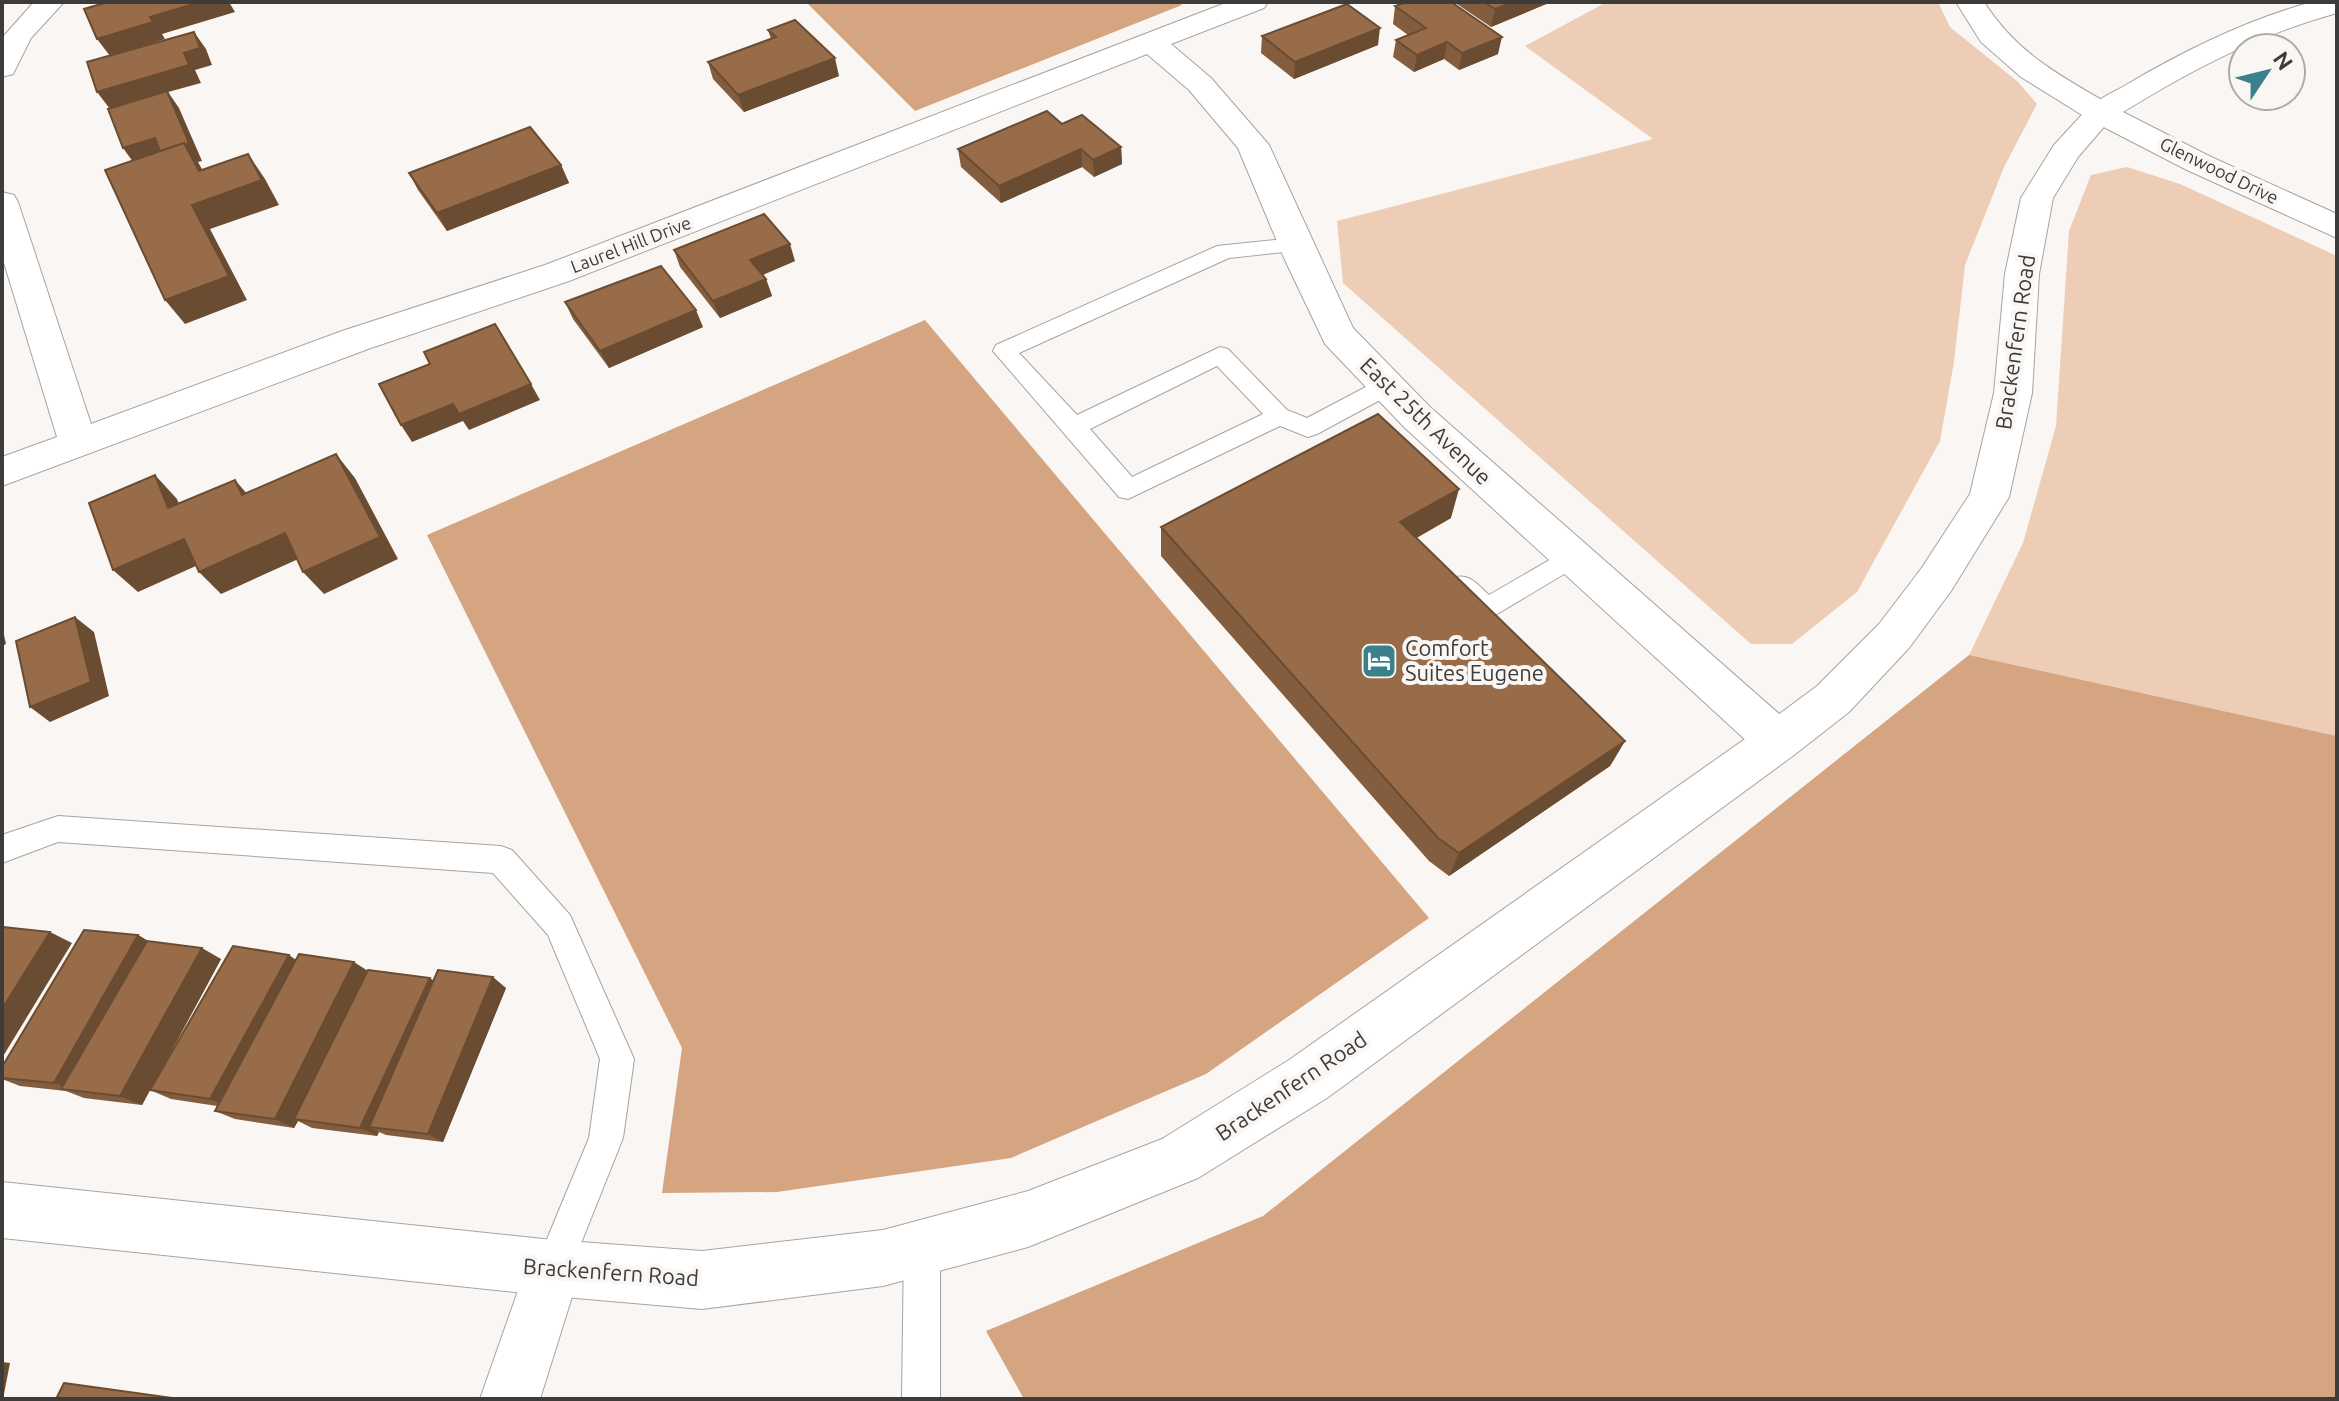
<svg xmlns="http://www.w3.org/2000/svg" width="2339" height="1401" viewBox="0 0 2339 1401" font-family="Ubuntu,sans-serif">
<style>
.green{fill:#edcdb5}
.forest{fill:#d4a580}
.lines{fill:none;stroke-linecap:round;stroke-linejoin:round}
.service-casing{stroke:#a7a4a1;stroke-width:2}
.minor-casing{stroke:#a7a4a1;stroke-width:2}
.tertiary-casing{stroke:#a7a4a1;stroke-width:2}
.secondary-casing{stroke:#a7a4a1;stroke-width:2}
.service{fill:#fff;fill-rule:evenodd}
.minor{fill:#fff;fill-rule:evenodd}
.tertiary{fill:#fff;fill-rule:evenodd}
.secondary{fill:#fff;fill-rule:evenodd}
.wall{fill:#835d3e}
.shaded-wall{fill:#6a4c32}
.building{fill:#986c48;stroke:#6a4c32;stroke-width:2}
.labels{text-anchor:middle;stroke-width:8;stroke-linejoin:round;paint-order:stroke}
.far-street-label{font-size:18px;fill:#3e3c3b;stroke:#f9f6f3}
.street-label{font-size:22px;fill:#3e3c3b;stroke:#f9f6f3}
.poi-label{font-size:22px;fill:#3e3c3b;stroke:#f9f6f3;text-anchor:start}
</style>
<rect width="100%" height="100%" fill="#f9f6f3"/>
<!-- green -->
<path class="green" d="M 1607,2 L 1938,2 L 1950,27 L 2018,82 L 2037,104 L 2004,167 L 1965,265 L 1954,362 L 1940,441 L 1857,592 L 1792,644 L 1751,644 L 1343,283 L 1337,221 L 1653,139 L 1525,46 Z
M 2127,167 L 2180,184 L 2337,256 L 2337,736 L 1969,655 L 2023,543 L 2056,426 L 2069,231 L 2091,175 Z"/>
<!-- forest -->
<path class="forest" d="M 806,2 L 1177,2 L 1182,5 L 915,111 Z
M 925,320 L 1429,918 L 1206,1074 L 1011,1158 L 777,1192 L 662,1193 L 682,1048 L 427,535 Z
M 1969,655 L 2337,736 L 2337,1399 L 1024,1399 L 986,1331 L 1263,1216 Z"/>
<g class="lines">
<defs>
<path id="service" d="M 1295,238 L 1303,240 L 1306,245 L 1303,250 L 1229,258 L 1019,353 L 1077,415 L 1220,347 L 1228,349 L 1287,410 L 1307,418 L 1379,380 L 1387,378 L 1395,380 L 1399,386 L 1395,392 L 1317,434 L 1308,437 L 1280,426 L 1128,499 L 1119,497 L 993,351 L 996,345 L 1217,246 ZM 1217,366 L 1263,414 L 1132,477 L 1090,429 Z
M 1572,547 L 1581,550 L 1585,557 L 1581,564 L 1487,620 L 1478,617 L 1448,585 L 1452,578 C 1469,572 1477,584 1489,595 Z
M 58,816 L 501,846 L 512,850 L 570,915 L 634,1059 L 623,1138 L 566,1281 L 553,1286 L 540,1281 L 535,1268 L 589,1138 L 600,1059 L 548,935 L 493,873 L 58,842 L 2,863 L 2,835 Z
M 922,1229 L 935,1234 L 940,1247 L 940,1399 L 902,1399 L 904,1247 L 909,1234 Z"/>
<path id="minor" d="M 34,2 L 64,2 L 31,38 L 13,74 L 2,77 L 2,38 Z
M 1228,2 L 1268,2 L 1264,8 L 1171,44 L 1211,78 L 1269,145 L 1353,328 L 1430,407 L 1794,727 L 1800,741 L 1794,755 L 1778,760 L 1762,755 L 1404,427 L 1325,344 L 1284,258 L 1238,148 L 1189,90 L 1147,54 L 569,281 L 368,349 L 2,486 L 2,457 L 57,437 L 2,256 L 2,192 L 14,195 L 18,202 L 91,424 L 342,331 L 545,265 Z
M 1956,2 L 1984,2 C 2018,55 2060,75 2112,106 L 2116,113 L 2112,120 L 2101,122 L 2090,120 L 2021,77 L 1981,42 Z
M 553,1240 L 573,1248 L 581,1268 L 540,1399 L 480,1399 L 533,1248 Z"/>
<path id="tertiary" d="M 2101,104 L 2112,106 L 2116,113 L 2078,157 L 2053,198 L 2039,274 L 2032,393 L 2009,497 L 1951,591 L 1909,648 L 1849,712 L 1794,755 L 1327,1098 L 1198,1178 L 1028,1247 L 883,1286 L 702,1309 L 553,1296 L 2,1238 L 2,1182 L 553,1240 L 702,1251 L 883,1230 L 1028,1191 L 1162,1139 L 1289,1060 L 1762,727 L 1817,686 L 1879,624 L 1921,569 L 1970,494 L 1994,393 L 2005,274 L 2021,198 L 2054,145 L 2090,106 Z"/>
<path id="secondary" d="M 2312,2 L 2337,2 L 2337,13 C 2260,34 2191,70 2123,112 L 2209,156 L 2337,214 L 2337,238 L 2187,170 L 2090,120 L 2086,113 C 2094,100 2112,93 2126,85 C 2185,50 2246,20 2312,2 Z"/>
</defs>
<!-- service casing -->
<use href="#service" class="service-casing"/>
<!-- minor casing -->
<use href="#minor" class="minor-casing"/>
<!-- tertiary casing -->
<use href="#tertiary" class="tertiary-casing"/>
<!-- secondary casing -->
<use href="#secondary" class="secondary-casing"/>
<!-- service -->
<use href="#service" class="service"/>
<!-- minor -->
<use href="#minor" class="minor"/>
<!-- tertiary -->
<use href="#tertiary" class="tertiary"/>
<!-- secondary -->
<use href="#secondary" class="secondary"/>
</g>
<!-- wall -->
<path class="wall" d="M 1454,2 L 1551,2 L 1491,27 Z
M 1395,6 L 1498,54 L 1459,70 L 1444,59 L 1414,72 L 1393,57 L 1396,40 L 1408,35 L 1393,24 Z
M 768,30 L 839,76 L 744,112 L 713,79 L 708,62 L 771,39 Z
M 1262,36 L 1378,45 L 1294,79 L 1261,53 Z
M 1062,124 L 1121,147 L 1122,164 L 1094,177 L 1082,167 L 1001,203 L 961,167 L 958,149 Z
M 561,165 L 569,183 L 447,231 L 418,190 L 409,173 Z
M 674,250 L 795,261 L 763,275 L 766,279 L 772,296 L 720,318 L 680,267 Z
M 565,302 L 703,327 L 609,368 L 573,319 Z
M 1451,518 L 1416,538 L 1625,741 L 1610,766 L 1449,876 L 1429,861 L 1161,556 L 1161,527 Z
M 138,935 L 148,941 L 221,959 L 154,1084 L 296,960 L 433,981 L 506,988 L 443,1142 L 386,1135 L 379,1132 L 377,1136 L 312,1128 L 298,1121 L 294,1128 L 235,1119 L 215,1111 L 217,1106 L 171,1099 L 150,1090 L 142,1105 L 84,1098 L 66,1091 L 20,1086 L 2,1079 L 2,1067 Z"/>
<!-- shaded-wall -->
<path class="shaded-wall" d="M 200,2 L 229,2 L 235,12 L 162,34 L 165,39 L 110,56 L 97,39 L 150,17 Z
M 1513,2 L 1551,2 L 1491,27 L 1495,9 Z
M 1380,28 L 1378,45 L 1294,79 L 1295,62 Z
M 194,32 L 206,49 L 212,65 L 195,70 L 201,83 L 168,92 L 179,108 L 202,161 L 198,162 L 217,196 L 248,154 L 265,179 L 279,205 L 210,229 L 247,300 L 185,324 L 165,300 L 136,166 L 123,148 L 155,138 L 185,145 L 110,109 L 97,92 L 184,53 Z
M 1502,37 L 1498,54 L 1459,70 L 1462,53 Z
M 1447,42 L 1444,59 L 1414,72 L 1417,55 Z
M 835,58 L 839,76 L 744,112 L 738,95 Z
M 1121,147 L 1122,164 L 1094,177 L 1093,160 Z
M 1081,149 L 1082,167 L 1001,203 L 999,186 Z
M 561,165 L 569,183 L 447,231 L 437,213 Z
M 790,244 L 795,261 L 756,277 L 750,260 Z
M 766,279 L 772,296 L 720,318 L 713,301 Z
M 696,310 L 703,327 L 609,368 L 600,351 Z
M 531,384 L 540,400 L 469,430 L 463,421 L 412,442 L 401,425 L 453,404 Z
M 336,454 L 355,478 L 398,559 L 324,594 L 303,572 Z
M 155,475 L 177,499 L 191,531 L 168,508 Z
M 235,480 L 255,503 L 242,495 Z
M 1459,489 L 1451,518 L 1394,551 L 1400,522 Z
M 285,533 L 305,556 L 221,594 L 199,572 Z
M 184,539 L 207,561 L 138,592 L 113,570 Z
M 75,617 L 94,632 L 109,696 L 50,722 L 30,707 Z
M 2,626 L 6,644 L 2,646 Z
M 1625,741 L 1610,766 L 1449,876 L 1459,853 Z
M 50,932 L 72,943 L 2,1058 L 2,1009 Z
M 138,935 L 158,947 L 73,1090 L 54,1083 Z
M 202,948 L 221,959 L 142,1105 L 120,1096 Z
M 289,955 L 306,967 L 230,1108 L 210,1099 Z
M 354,962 L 371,973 L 294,1119 L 298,1121 L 294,1128 L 275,1119 Z
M 493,977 L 506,988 L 443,1142 L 428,1134 Z
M 430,978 L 444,989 L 369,1127 L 379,1132 L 377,1136 L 360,1128 Z
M 2,1362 L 10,1363 L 3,1399 L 2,1399 Z"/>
<!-- building -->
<path class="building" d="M 108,2 L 200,2 L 150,17 L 153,22 L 97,39 L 84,9 Z
M 1407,2 L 1451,2 L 1502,37 L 1462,53 L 1447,42 L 1417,55 L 1396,40 L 1426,28 L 1395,6 Z
M 1484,2 L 1513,2 L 1495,9 Z
M 1347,4 L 1380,28 L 1295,62 L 1262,36 Z
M 795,20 L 835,58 L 738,95 L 708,62 L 776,37 L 768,30 Z
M 194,32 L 200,48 L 184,53 L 189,65 L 97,92 L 87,62 Z
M 167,91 L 189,143 L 185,145 L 184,143 L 160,151 L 155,138 L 123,148 L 108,109 Z
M 1047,111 L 1062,124 L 1082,115 L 1121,147 L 1093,160 L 1081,149 L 999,186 L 958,149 Z
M 530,127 L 561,165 L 437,213 L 409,173 Z
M 184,143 L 199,171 L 248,154 L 262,180 L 192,205 L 229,276 L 165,300 L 105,170 Z
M 764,214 L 790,244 L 750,260 L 766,279 L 713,301 L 674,250 Z
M 661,266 L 696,310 L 600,351 L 565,302 Z
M 495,324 L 531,384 L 459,414 L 453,404 L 401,425 L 379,384 L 430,364 L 424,352 Z
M 1378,414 L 1459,489 L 1400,522 L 1625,741 L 1459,853 L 1438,838 L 1161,527 Z
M 336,454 L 380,537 L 303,572 L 285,533 L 199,572 L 184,539 L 113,570 L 89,503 L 155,475 L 168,508 L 235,480 L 242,495 Z
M 75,617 L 91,682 L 30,707 L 16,641 Z
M 3,927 L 50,932 L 2,1009 L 2,929 Z
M 84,930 L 138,935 L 54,1083 L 2,1078 L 2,1067 Z
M 147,941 L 202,948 L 120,1096 L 61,1089 Z
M 233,946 L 289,955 L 210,1099 L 150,1090 Z
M 299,954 L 354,962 L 275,1119 L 215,1111 Z
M 368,970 L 430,978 L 360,1128 L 294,1119 Z
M 438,970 L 493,977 L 428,1134 L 369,1127 Z
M 64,1383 L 173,1398 L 173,1399 L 56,1399 Z"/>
<!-- icons -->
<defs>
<symbol id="hotel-square" viewBox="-11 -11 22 22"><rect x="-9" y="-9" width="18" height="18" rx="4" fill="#3b818c" stroke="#f9f6f3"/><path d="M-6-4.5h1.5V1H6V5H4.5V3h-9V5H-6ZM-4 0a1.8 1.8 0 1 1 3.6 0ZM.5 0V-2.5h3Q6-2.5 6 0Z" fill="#fff"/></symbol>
</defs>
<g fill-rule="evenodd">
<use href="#hotel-square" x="1359" y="641" width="40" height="40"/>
</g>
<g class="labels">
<!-- far-street labels -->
<g class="far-street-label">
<text transform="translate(2219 171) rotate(26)" y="6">Glenwood Drive</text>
<text transform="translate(631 245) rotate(-21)" y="6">Laurel Hill Drive</text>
</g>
<!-- street labels -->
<g class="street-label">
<text transform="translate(2015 342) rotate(-82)" y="8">Brackenfern Road</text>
<text transform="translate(1426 421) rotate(44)" y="8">East 25th Avenue</text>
<text transform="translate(1291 1086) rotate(-34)" y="8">Brackenfern Road</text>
<text transform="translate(611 1272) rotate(4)" y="8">Brackenfern Road</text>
</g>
<!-- poi labels -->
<g class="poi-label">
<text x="1405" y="656">Comfort<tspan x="1405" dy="25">Suites Eugene</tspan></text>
</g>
</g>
<!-- border -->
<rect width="2339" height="1401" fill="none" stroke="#3e3c3b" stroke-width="8"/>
<!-- north arrow -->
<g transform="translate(2267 72) rotate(55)"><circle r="38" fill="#f9f6f3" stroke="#aeaca9" stroke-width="2"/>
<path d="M0-6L14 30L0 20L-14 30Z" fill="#3b818c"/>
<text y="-12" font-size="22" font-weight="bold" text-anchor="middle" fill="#3e3c3b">N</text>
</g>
</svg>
